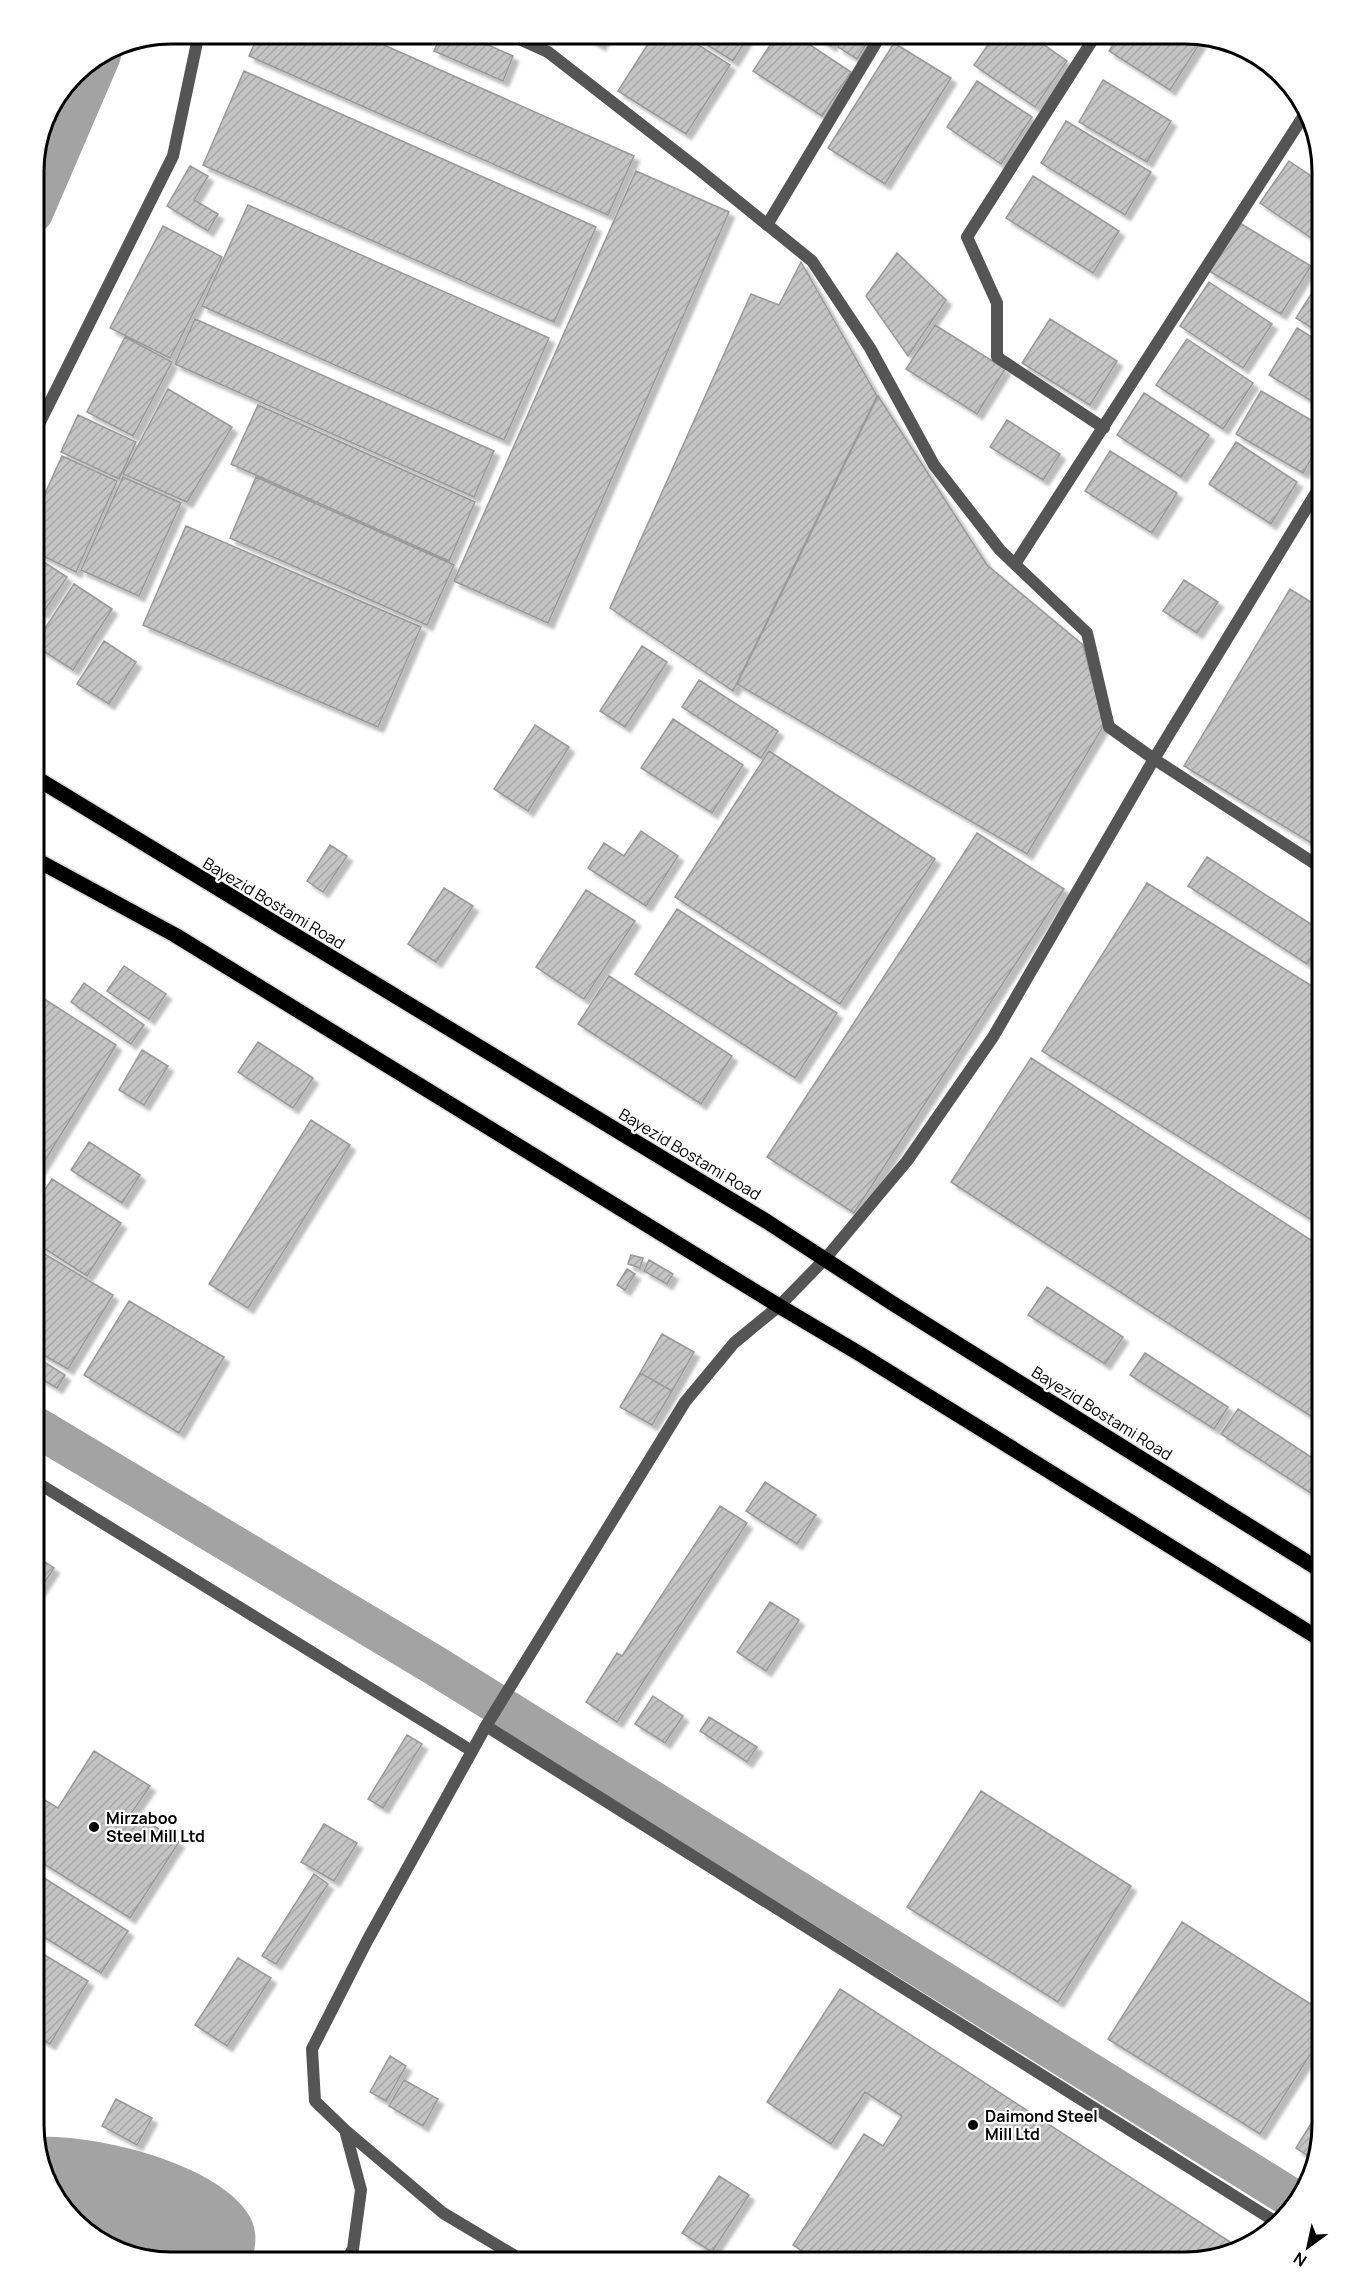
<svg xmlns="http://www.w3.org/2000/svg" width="1356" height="2295" viewBox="0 0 1356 2295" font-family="Manrope,sans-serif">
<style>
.water{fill:#a3a3a3}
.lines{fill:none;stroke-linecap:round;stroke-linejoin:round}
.canal{stroke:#a3a3a3;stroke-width:40}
.building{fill:url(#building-hatch);stroke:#999;stroke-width:1.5;filter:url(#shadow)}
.primary-casing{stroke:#dbdbdb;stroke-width:18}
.service{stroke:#555;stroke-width:12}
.minor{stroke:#555;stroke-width:12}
.primary{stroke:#000;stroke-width:15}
.poi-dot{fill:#000;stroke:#fff;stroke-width:2}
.labels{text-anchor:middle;stroke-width:4.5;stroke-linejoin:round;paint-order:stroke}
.street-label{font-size:16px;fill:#000;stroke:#fff}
.poi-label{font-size:16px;font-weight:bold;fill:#000;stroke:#fff;text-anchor:start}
.rim{fill:none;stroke:#000;stroke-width:3}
</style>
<defs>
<pattern id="building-hatch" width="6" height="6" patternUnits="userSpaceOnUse" patternTransform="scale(1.5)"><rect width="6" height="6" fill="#c4c4c4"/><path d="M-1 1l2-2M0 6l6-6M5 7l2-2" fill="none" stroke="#a7a7a7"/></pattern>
<filter id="shadow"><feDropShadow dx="5.5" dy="5.5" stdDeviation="1.5" flood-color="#0004"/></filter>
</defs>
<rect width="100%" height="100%" fill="#fff"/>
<!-- water -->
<path class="water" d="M 36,2137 C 95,2134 219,2163 250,2217 C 258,2231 256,2248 251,2262 L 162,2262 L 94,2239 L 47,2185 Z"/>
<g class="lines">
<!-- canal -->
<path class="canal" d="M 33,213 L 101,55
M 33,1425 L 434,1665 L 1298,2202"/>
</g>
<!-- building -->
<path class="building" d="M 259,33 L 357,33 L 634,156 L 608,215 L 249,56 Z
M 442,33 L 461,33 L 513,56 L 503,81 L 434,51 Z
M 580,33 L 607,33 L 600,45 Z
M 655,33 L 680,33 L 730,65 L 686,134 L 618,91 Z
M 688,33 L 750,33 L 733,61 Z
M 778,33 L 792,33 L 851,72 L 822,116 L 753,71 Z
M 811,33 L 839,33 L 831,46 Z
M 846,33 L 873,33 L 857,59 L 838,47 Z
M 996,33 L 1027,33 L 1067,61 L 1035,107 L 974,65 Z
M 1120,33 L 1185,33 L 1200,43 L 1170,90 L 1109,51 Z
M 894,43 L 951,78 L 885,184 L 828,148 Z
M 1222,43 L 1262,56 L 1286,83 Z
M 244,71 L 596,227 L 554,322 L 203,165 Z
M 1103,80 L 1171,121 L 1147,162 L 1079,122 Z
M 977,81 L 1032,117 L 1001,164 L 947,127 Z
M 1066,121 L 1151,172 L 1125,215 L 1041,163 Z
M 1289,161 L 1323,184 L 1323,246 L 1260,203 Z
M 190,166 L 208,176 L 194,200 L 218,214 L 208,231 L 167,206 Z
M 636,171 L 729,212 L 548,623 L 454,581 Z
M 1033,176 L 1119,231 L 1093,273 L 1006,218 Z
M 248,205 L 549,338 L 504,440 L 202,306 Z
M 1238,222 L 1311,266 L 1281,314 L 1209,271 Z
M 163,226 L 222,257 L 170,358 L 110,328 Z
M 897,253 L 946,300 L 908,356 L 866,296 Z
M 801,262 L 877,396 L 733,691 L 610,608 L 751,294 L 779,305 Z
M 1320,280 L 1323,282 L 1323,335 L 1296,318 Z
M 1209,282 L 1272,324 L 1243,368 L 1180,326 Z
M 195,319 L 494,451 L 474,497 L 175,364 Z
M 1050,319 L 1117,361 L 1090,405 L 1022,363 Z
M 935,325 L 1005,369 L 977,414 L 906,369 Z
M 1297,328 L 1323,344 L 1323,408 L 1269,375 Z
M 125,337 L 172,362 L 133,436 L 87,412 Z
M 1187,339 L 1253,383 L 1223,429 L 1156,385 Z
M 168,389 L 232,427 L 187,502 L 123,474 Z
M 1261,391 L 1323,427 L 1323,438 L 1303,473 L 1236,434 Z
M 1144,393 L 1209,435 L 1181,477 L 1117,435 Z
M 878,396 L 987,565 L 1083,645 L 1104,725 L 1027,854 L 737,684 Z
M 258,405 L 475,502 L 449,561 L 231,464 Z
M 78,415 L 136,442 L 119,479 L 61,452 Z
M 1007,420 L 1060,454 L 1043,480 L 990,447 Z
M 1236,442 L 1297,482 L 1271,524 L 1209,484 Z
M 1110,451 L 1177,493 L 1152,533 L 1085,491 Z
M 62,456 L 117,481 L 76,572 L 33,551 L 33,520 Z
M 123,477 L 181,503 L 139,596 L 81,570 Z
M 256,477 L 454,565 L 427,625 L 230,538 Z
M 186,526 L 421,627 L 378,727 L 143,625 Z
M 33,555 L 67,577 L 43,613 L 33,607 Z
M 1184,580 L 1218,602 L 1197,633 L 1163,611 Z
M 74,584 L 112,609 L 73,670 L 34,645 Z
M 1323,588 L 1323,850 L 1184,766 L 1290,589 L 1314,604 Z
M 104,641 L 136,662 L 109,704 L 77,684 Z
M 642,646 L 667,662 L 625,727 L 600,711 Z
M 699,680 L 778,731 L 761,758 L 682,707 Z
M 673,719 L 743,765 L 712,813 L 641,768 Z
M 535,725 L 569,747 L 528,811 L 494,789 Z
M 769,751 L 935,859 L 840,1004 L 675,897 Z
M 641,831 L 678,856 L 646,906 L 588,868 L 604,843 L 624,856 Z
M 977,833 L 1064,889 L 854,1213 L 767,1157 Z
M 330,845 L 347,856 L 323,892 L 307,881 Z
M 1207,857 L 1323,932 L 1323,939 L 1307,964 L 1188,886 Z
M 1147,883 L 1323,993 L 1323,1227 L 1042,1051 Z
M 444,888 L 473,906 L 436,962 L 408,944 Z
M 586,890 L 635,921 L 584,999 L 536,967 Z
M 677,909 L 837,1013 L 795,1078 L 635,974 Z
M 124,966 L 166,994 L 149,1019 L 107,991 Z
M 609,976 L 732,1056 L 701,1104 L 578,1024 Z
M 84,983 L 144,1025 L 131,1044 L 71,1002 Z
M 38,995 L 116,1045 L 33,1180 L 33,1004 Z
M 258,1042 L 313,1078 L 293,1108 L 238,1072 Z
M 142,1050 L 168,1066 L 144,1105 L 119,1090 Z
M 1031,1058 L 1323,1248 L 1323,1424 L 951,1182 Z
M 311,1120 L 350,1145 L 248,1308 L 209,1284 Z
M 89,1142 L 140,1175 L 122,1203 L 71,1170 Z
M 52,1179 L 121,1223 L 87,1276 L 33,1241 L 33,1208 Z
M 33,1247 L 113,1295 L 68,1369 L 33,1349 Z
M 631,1255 L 643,1258 L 640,1268 L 628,1264 Z
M 649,1260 L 673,1274 L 667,1284 L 644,1271 Z
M 627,1269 L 635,1274 L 625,1290 L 617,1285 Z
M 1047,1287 L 1123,1337 L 1105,1364 L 1028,1315 Z
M 129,1301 L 224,1357 L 179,1433 L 84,1375 Z
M 662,1334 L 694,1352 L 672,1391 L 640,1373 Z
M 1145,1353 L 1228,1407 L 1214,1429 L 1130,1375 Z
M 33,1355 L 65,1375 L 57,1388 L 33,1374 Z
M 640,1373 L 672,1391 L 652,1425 L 620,1407 Z
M 1238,1409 L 1323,1465 L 1323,1501 L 1221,1434 Z
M 765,1482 L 816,1515 L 797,1544 L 746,1511 Z
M 720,1506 L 747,1523 L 617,1722 L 586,1702 L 617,1653 L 622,1656 Z
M 33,1554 L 54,1568 L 33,1600 Z
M 770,1602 L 799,1620 L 766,1671 L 737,1652 Z
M 653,1696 L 683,1716 L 665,1743 L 635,1724 Z
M 709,1717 L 757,1747 L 747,1762 L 700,1731 Z
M 407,1735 L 422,1744 L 383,1808 L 368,1799 Z
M 94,1751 L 150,1786 L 132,1812 L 179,1842 L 130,1918 L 33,1857 L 33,1793 L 58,1808 Z
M 981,1791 L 1131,1886 L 1058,2002 L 907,1907 Z
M 324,1824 L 357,1843 L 334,1881 L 301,1862 Z
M 33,1871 L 128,1931 L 101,1973 L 33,1930 Z
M 314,1874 L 328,1884 L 276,1964 L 262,1956 Z
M 1182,1922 L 1323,2012 L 1323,2034 L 1260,2134 L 1108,2039 Z
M 33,1948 L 88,1981 L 50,2044 L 33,2034 Z
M 238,1958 L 271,1978 L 227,2046 L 195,2025 Z
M 840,1989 L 1241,2249 L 1186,2262 L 810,2262 L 813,2258 L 793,2245 L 864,2134 L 883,2146 L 902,2116 L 865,2092 L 831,2144 L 767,2102 Z
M 390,2056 L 406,2066 L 386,2101 L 370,2092 Z
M 404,2080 L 438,2099 L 423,2126 L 389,2106 Z
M 116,2099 L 152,2118 L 137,2145 L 102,2126 Z
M 1323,2104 L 1323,2125 L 1313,2159 L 1296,2148 Z
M 719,2176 L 749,2195 L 712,2252 L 682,2233 Z"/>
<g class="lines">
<defs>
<path id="primary" d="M 33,776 L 766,1221 L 892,1303 L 1323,1572
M 33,858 L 175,935 L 779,1306 L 860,1354 L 1323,1641"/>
</defs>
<!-- primary casing -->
<use href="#primary" class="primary-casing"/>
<!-- service -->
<path class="service" d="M 486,1726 L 1276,2222"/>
<!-- minor -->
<path class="minor" d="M 506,33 L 548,52 L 697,168 L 812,261 L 870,348 L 934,465 L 1000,550 L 1087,633 L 1109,727 L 1154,759 L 1323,869
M 1097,33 L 967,237 L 997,303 L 997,357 L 1104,428
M 767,225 L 882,33
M 33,436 L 173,156 L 199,33
M 1015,564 L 1308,109
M 33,1480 L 472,1751
M 345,2130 L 361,2190 L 353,2249 L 345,2262
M 525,2262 L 443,2213 L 345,2130 L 315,2101 L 312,2049 L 367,1941 L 486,1726 L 685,1402 L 734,1343 L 779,1306 L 825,1259 L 907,1161 L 993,1037 L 1154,759 L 1323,481"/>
<!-- primary -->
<use href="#primary" class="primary"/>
</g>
<!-- markers -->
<g class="poi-dot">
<circle cx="94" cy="1827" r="6"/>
<circle cx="973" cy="2125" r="6"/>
</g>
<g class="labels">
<!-- street labels -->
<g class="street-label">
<text transform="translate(274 903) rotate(31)" y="6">Bayezid Bostami Road</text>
<text transform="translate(690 1154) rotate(31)" y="6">Bayezid Bostami Road</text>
<text transform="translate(1102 1413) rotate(32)" y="6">Bayezid Bostami Road</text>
</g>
<!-- poi labels -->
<g class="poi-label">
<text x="106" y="1824">Mirzaboo<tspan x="106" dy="18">Steel Mill Ltd</tspan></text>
<text x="985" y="2122">Daimond Steel<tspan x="985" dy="18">Mill Ltd</tspan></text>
</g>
</g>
<!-- crop -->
<path d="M0 0H1356V2295H0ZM171 44H1185A127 127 0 0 1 1312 171V2125A127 127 0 0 1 1185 2252H171A127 127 0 0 1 44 2125V171A127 127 0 0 1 171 44Z" fill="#fff" fill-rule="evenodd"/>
<path class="rim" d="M171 44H1185A127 127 0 0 1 1312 171V2125A127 127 0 0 1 1185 2252H171A127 127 0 0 1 44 2125V171A127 127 0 0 1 171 44Z"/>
<!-- north arrow -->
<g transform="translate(1308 2247) rotate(213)" stroke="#ffffff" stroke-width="4.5" paint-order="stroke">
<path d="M0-4.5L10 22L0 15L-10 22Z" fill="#000000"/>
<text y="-9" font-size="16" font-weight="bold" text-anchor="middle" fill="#000000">N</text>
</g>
</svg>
